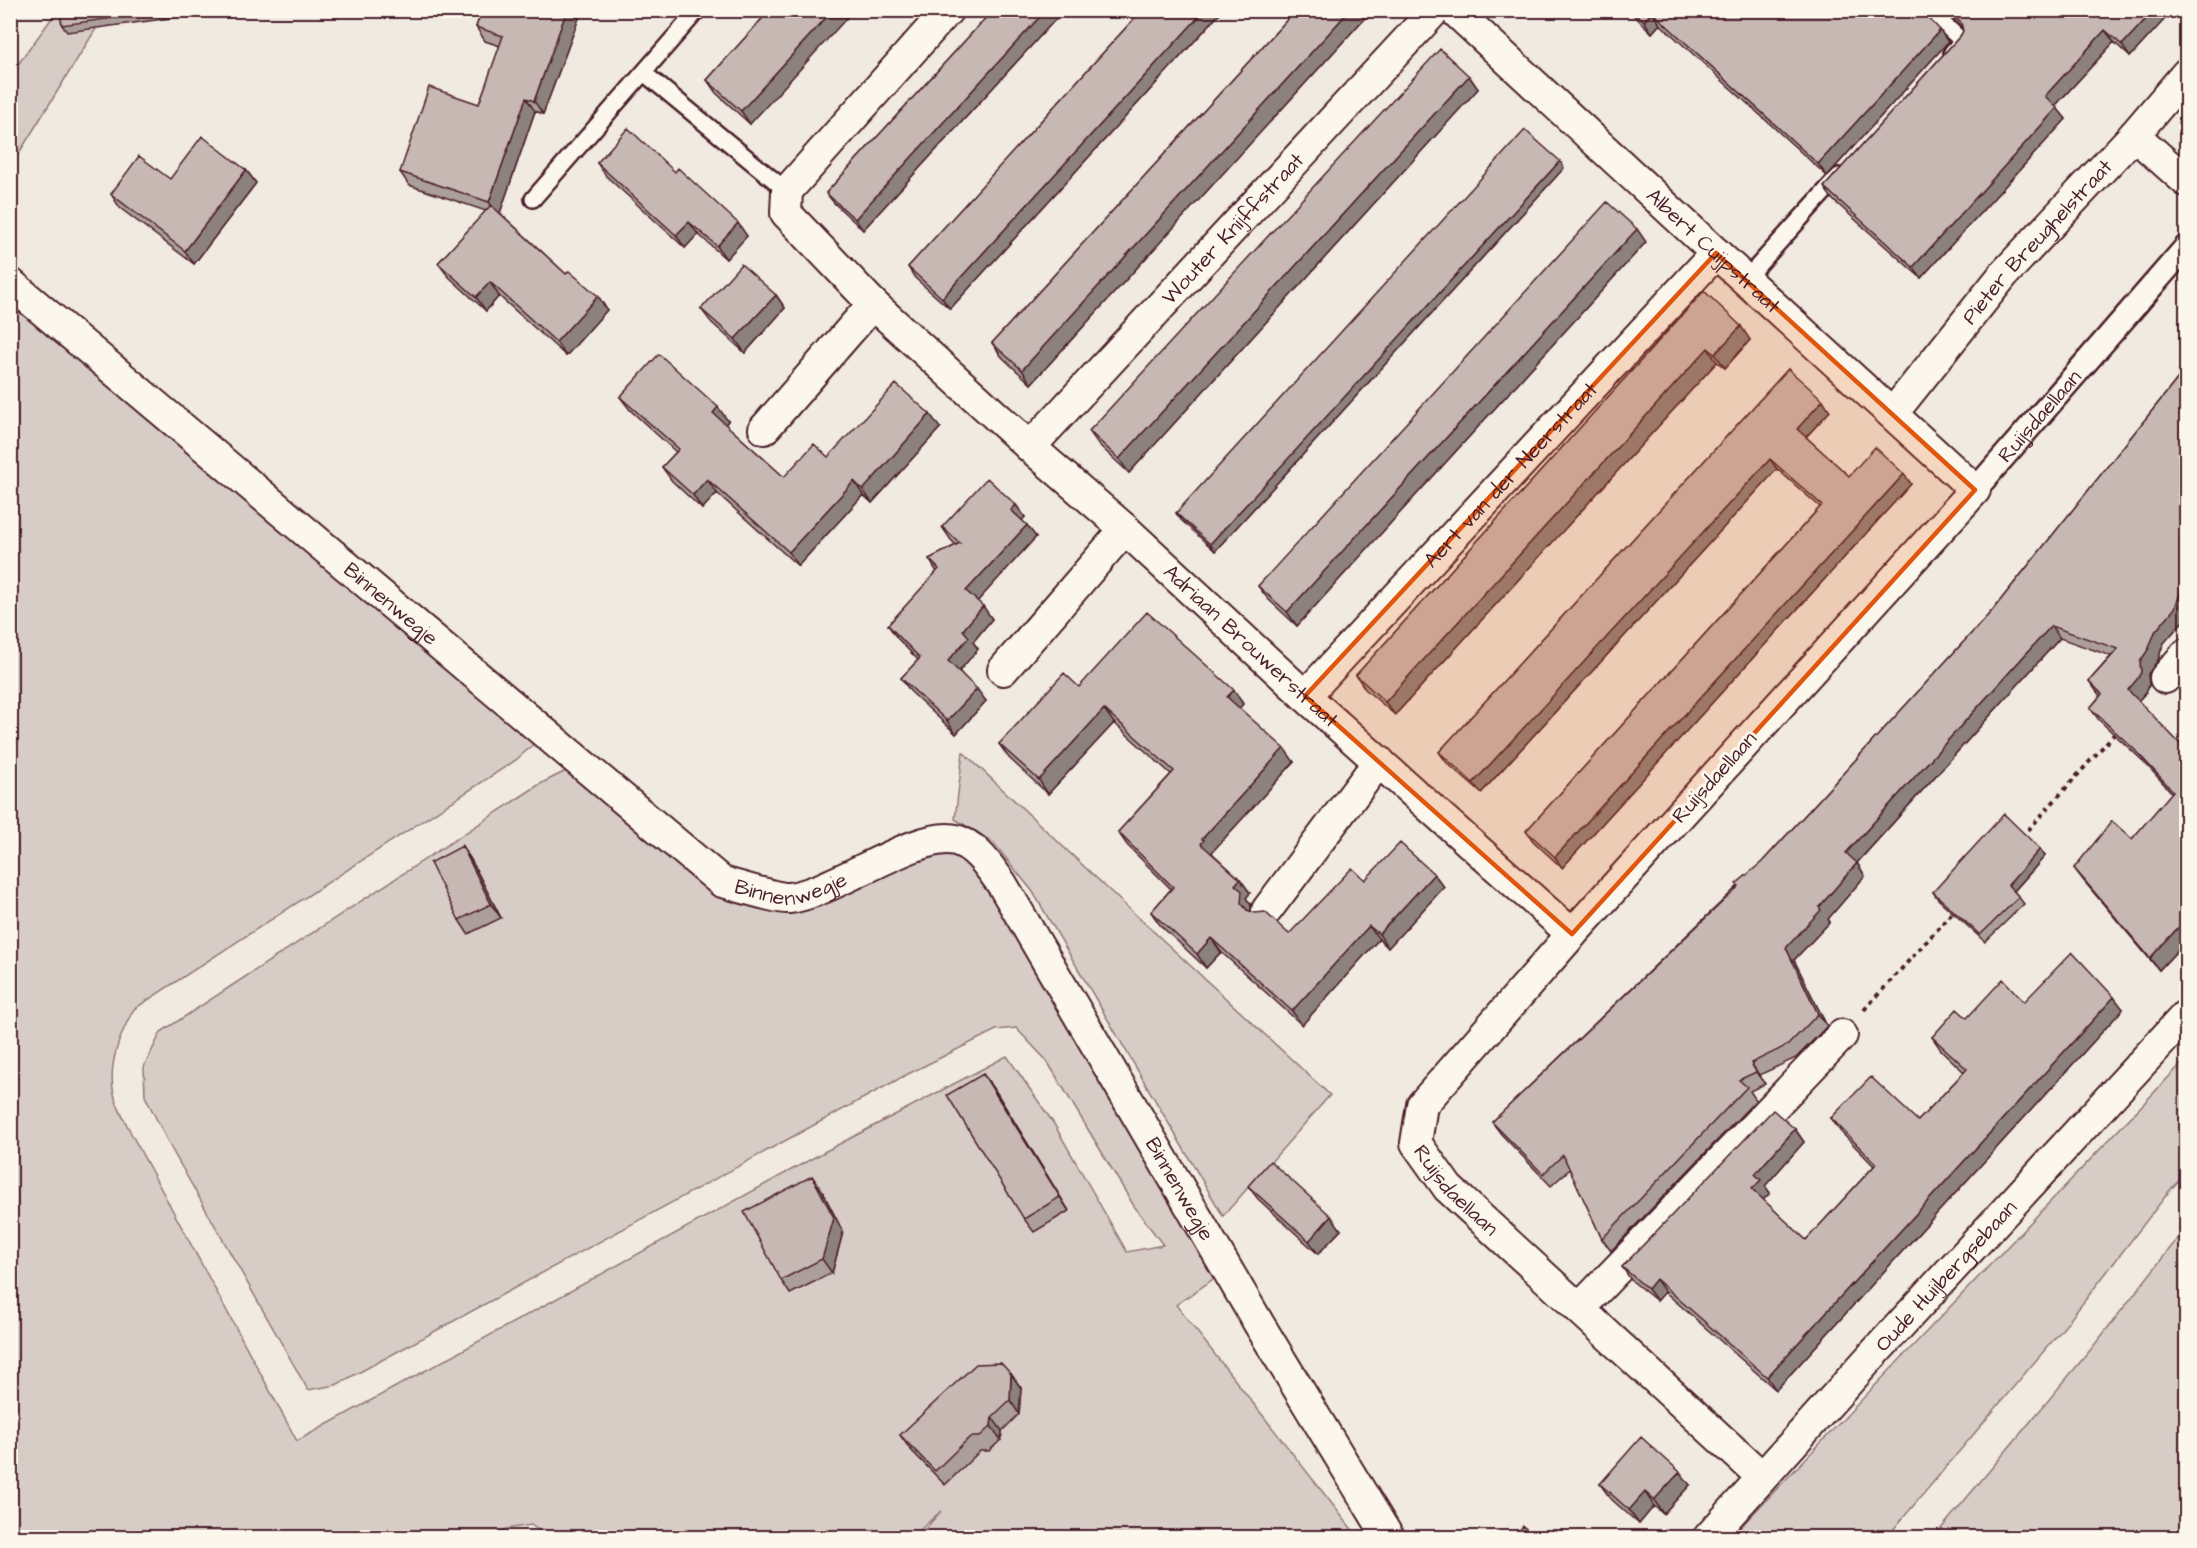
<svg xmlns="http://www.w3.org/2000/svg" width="2197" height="1548" viewBox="0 0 2197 1548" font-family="'Architects Daughter',sans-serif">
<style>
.green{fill:#d8ccc6;stroke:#917678;stroke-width:1.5}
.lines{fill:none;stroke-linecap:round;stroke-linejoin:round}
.service-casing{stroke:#4a1f2b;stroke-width:20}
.pedestrian-casing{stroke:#4a1f2b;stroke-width:27}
.minor-casing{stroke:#4a1f2b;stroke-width:34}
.path{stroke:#4a1f2b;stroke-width:4;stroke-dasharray:4.5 4.5;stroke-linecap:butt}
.service{stroke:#fbf7ec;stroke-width:15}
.pedestrian{stroke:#fbf7ec;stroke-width:22}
.minor{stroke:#fbf7ec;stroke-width:30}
.wall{fill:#ac9e9a;stroke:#4a1f2b;stroke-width:1.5}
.shaded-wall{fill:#8c817d;stroke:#4a1f2b;stroke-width:1.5}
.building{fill:#c8b8b3;stroke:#4a1f2b;stroke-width:1.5}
.marked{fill:#e0560e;fill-opacity:0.2;stroke:#e0560e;stroke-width:4.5;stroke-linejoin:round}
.labels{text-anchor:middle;stroke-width:6;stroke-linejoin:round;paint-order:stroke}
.street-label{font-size:21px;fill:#4a1f2b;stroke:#fbf7ec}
</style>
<rect width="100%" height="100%" fill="#f0eae0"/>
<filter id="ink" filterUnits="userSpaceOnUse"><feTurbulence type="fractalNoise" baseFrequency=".0167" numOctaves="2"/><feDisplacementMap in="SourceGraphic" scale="12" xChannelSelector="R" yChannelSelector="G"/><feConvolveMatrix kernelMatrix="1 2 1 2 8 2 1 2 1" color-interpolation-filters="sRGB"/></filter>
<g filter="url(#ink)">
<!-- green -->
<path class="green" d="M 57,11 L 107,11 L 11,166 L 11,74 Z
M 10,295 L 534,744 L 516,760 L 134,1009 C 120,1034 107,1065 114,1094 C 117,1109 127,1124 133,1137 L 297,1441 L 824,1152 L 1007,1056 L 1054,1124 L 1127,1252 L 1163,1245 L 1134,1206 L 1047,1061 L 1016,1028 L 996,1030 L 908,1074 L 336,1385 L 308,1390 L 171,1148 L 145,1096 L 144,1067 L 161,1032 L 540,784 L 566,771 L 696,874 L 756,906 L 930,849 L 967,856 L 990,885 L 1222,1273 L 1176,1305 L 1358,1537 L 918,1537 L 941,1511 L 911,1538 L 550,1538 L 531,1525 L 506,1529 L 490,1538 L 11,1537 Z
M 963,752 L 1126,906 L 1330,1095 L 1223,1216 L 1033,892 L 993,842 L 955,819 Z
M 2186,1059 L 2186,1173 L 2171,1189 L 2065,1326 L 1887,1537 L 1731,1537 Z
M 2186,1228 L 2186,1537 L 1934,1537 L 2092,1348 Z"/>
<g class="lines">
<defs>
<path id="service" d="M 1929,10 L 1962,41 L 1952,52
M 644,73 L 787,191
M 533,199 L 698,10
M 1745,280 L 1839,176"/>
<g id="pedestrian">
<path id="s1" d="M 1975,490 L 2186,247"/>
</g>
<g id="minor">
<path id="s2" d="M 948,10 L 787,191 L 786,213 L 873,304 L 1030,447 L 1125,529 L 1305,696 L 1572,934"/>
<path id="s3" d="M 1454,10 L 1716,253 L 1975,490 L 1572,934 L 1422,1105 L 1416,1143 L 1448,1188 L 1762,1477"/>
<path d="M 2134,135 L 2186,181"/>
<path id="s4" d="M 10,283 L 722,882 C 735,885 778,899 789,898 C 834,893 918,830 956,840 C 977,846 990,868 1002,884 L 1259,1324 L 1389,1538"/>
<path id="s5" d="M 1893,413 L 2004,274 L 2134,135 L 2186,74"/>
<path d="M 764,429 L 873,304"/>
<path id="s6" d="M 1030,447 L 1435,10"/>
<path d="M 1003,670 L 1125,529"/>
<path d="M 2165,678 L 2186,654"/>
<path id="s7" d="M 1305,696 L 1716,253"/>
<path d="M 1267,910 L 1379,761"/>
<path d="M 1580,1308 L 1842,1035"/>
<path id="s8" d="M 1708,1538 L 1867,1361 L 2186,1015"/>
</g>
</defs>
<!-- service casing -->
<use href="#service" class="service-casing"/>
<!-- pedestrian casing -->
<use href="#pedestrian" class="pedestrian-casing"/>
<!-- minor casing -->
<use href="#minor" class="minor-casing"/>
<!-- path -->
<path class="path" d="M 2022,837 L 2117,731
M 1864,1010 L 1956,909"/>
<!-- service -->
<use href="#service" class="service"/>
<!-- pedestrian -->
<use href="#pedestrian" class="pedestrian"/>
<!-- minor -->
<use href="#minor" class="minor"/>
</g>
<!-- wall -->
<path class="wall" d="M 60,10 L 177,10 L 178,17 L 67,32 L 62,25 Z
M 482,10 L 582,10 L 543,114 L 535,111 L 500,213 L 566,274 L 598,296 L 607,310 L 566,356 L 499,296 L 486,311 L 448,276 L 438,263 L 486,211 L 409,185 L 400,172 L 479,104 L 500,46 L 485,41 L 476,27 Z
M 770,10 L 750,124 L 716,93 L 707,80 Z
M 993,10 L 1064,10 L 863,230 L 834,203 L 826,193 Z
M 1142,10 L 1223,10 L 950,309 L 915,278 L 908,267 Z
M 1296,10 L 1372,10 L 1031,384 L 1002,357 L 992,343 Z
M 1628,10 L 1921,10 L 1948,42 L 1827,176 L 1660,24 L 1652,33 Z
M 1944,10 L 2158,10 L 2164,20 L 2130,57 L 2114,42 L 2055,106 L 2066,119 L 1921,278 L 1832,199 L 1824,187 L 1961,35 L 1963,31 L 1963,28 Z
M 1469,76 L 1478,89 L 1129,473 L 1099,445 L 1089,431 Z
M 597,163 L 675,172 L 747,236 L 726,259 L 698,234 L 685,248 L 606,176 Z
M 1564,168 L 1215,551 L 1181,520 L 1176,513 Z
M 246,170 L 256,183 L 194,264 L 120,208 L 111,194 L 170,179 Z
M 1646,242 L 1297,626 L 1268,599 L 1258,586 Z
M 1704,291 L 1750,340 L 1725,368 L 1717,362 L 1395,715 L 1365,689 L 1356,675 Z
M 776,295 L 785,308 L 745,353 L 711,322 L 701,309 Z
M 2187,367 L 2187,612 L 2183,621 L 2163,644 L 2158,660 L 2148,674 L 2149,685 L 2147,691 L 2138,701 L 2187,751 L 2187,940 L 2159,970 L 2083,880 L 2074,868 L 2132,839 L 2172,793 L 2144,762 L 2099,720 L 2090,708 L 2100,696 L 2089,681 L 2111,656 L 2060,638 L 1857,863 L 1865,876 L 1828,919 L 1830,922 L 1794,960 L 1827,1026 L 1796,1058 L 1759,1075 L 1765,1084 L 1750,1091 L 1756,1100 L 1611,1251 L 1602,1239 L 1570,1169 L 1551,1186 L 1501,1134 L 1492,1122 L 1738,886 L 1762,862 L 1991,612 Z
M 1788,369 L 1830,411 L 1806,437 L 1849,476 L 1904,474 L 1911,484 L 1562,868 L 1533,841 L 1526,831 L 1820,507 L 1777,469 L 1481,793 L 1447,763 L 1439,752 Z
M 620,397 L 728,421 L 725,424 L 784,477 L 828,457 L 940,428 L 872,503 L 863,495 L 798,566 L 717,493 L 702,509 L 672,481 L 662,467 L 676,452 L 630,410 Z
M 1016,505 L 1025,517 L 1022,520 L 1036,537 L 977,601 L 992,619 L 973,642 L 978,649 L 959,671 L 986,701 L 956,734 L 910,691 L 901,678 L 918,660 L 897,638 L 888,625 L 937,572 L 929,559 L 956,545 L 951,540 L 942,527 Z
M 1079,687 L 1234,690 L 1243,704 L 1239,708 L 1294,762 L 1212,852 L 1213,854 L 1240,879 L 1250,893 L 1246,898 L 1251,905 L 1251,912 L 1289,934 L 1365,880 L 1434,874 L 1444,887 L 1388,948 L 1379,939 L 1302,1025 L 1221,952 L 1206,968 L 1160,925 L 1151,912 L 1171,889 L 1127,845 L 1118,832 L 1171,774 L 1114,723 L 1048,794 L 1009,758 L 999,744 Z
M 462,846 L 471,860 L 501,918 L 468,934 L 459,920 Z
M 2040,849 L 2045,856 L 2014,891 L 2024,904 L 1985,942 L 1938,899 L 1933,892 Z
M 2024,1002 L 2123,1009 L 1776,1390 L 1665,1292 L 1657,1301 L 1631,1280 L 1622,1267 L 1795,1129 L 1804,1142 L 1765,1186 L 1770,1193 L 1763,1200 L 1806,1240 L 1874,1166 L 1840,1131 L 1831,1118 L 1918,1121 L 1964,1072 L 1941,1050 L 1932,1037 L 1967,1018 Z
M 993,1087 L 1069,1211 L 1034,1232 L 1024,1219 Z
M 1248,1186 L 1341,1230 L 1318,1254 L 1258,1199 Z
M 821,1189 L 843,1232 L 832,1273 L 790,1294 L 781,1280 Z
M 1011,1374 L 1021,1388 L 1019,1414 L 1002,1431 L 1001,1440 L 989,1451 L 980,1451 L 945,1485 L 910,1449 L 900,1435 Z
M 1600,1484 L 1690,1485 L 1663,1514 L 1654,1506 L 1639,1524 L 1610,1498 Z"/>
<!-- shaded-wall -->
<path class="shaded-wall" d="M 173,10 L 177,10 L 178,17 Z
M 567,10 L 582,10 L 543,114 L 534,101 Z
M 833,10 L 854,10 L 750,124 L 741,111 Z
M 1046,10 L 1064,10 L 863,230 L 855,219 Z
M 1205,10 L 1223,10 L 950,309 L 942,298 Z
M 1350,10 L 1372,10 L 1031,384 L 1022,370 Z
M 2154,10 L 2158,10 L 2164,20 L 2130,57 L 2122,45 Z
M 1652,12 L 1660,24 L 1652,33 L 1644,21 Z
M 1940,30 L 1948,42 L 1827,176 L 1818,164 Z
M 2105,30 L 2114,42 L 2053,108 L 2045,96 Z
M 1469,76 L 1478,89 L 1129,473 L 1119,459 Z
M 526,98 L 535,111 L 499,216 L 489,202 Z
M 2057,108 L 2066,119 L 1921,278 L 1913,267 Z
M 1560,161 L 1564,168 L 1215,551 L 1210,544 Z
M 246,170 L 256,183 L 194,264 L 185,251 Z
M 689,222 L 698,234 L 685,248 L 676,235 Z
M 738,223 L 747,236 L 726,259 L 717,246 Z
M 1637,229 L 1646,242 L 1297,626 L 1287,612 Z
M 490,282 L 499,296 L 486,311 L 476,297 Z
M 776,295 L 785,308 L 745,353 L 735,339 Z
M 598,296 L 607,310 L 566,356 L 556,342 Z
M 1741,326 L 1750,340 L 1725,368 L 1715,354 Z
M 1708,348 L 1717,362 L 1395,715 L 1385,702 Z
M 1823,400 L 1830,411 L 1804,439 L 1797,429 Z
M 718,407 L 728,421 L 723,427 L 713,413 Z
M 930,414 L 940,428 L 872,503 L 863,490 Z
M 1770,459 L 1777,469 L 1481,793 L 1473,783 Z
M 1904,474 L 1911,484 L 1562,868 L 1555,857 Z
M 707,479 L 717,493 L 702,509 L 693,495 Z
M 854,481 L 863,495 L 798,566 L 789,552 Z
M 1016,505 L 1025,517 L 1020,522 L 1011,510 Z
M 1027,525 L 1036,537 L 975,604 L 966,591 Z
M 2182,587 L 2187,592 L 2187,612 L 2183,621 L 2163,644 L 2158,660 L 2148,674 L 2149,685 L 2147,691 L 2137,702 L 2128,690 L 2140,662 L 2155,632 Z
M 983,606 L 992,619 L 973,642 L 978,649 L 957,674 L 948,661 L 963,630 Z
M 2051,626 L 2060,638 L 1854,866 L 1846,853 Z
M 977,689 L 986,701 L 956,734 L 947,721 Z
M 1234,690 L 1243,704 L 1237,711 L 1227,697 Z
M 1104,709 L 1114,723 L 1048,794 L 1039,780 Z
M 1284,748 L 1294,762 L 1212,852 L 1213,854 L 1210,857 L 1201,844 L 1202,839 Z
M 462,846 L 471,860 L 501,918 L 491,904 Z
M 2040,849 L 2045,856 L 2013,892 L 2008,885 Z
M 1857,863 L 1865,876 L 1828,919 L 1830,922 L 1794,960 L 1827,1026 L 1818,1014 L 1786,948 L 1819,907 Z
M 1434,874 L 1444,887 L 1388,948 L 1379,934 Z
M 1240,879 L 1250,893 L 1246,898 L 1251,905 L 1251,916 L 1241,903 L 1235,885 Z
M 2187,918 L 2187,940 L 2159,970 L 2150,958 Z
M 1369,926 L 1379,939 L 1302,1025 L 1292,1011 Z
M 1211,938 L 1221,952 L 1206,968 L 1197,954 Z
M 2114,997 L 2123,1009 L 1776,1390 L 1767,1377 Z
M 1751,1063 L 1765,1084 L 1756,1072 Z
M 983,1074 L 993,1087 L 1069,1211 L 1060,1197 Z
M 1795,1129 L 1804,1142 L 1765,1186 L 1770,1193 L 1761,1202 L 1752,1189 L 1755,1174 Z
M 812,1176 L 821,1189 L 843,1232 L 832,1273 L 822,1259 Z
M 1331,1216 L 1341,1230 L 1318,1254 L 1309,1241 Z
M 1656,1279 L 1665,1292 L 1657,1301 L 1648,1289 Z
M 1011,1374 L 1021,1388 L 1019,1414 L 1010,1400 Z
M 992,1417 L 1002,1431 L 1001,1440 L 991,1426 Z
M 1680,1472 L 1690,1485 L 1663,1514 L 1654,1500 Z
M 1645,1492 L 1654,1506 L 1639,1524 L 1629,1510 Z"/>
<!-- building -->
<path class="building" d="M 60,10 L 173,10 L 62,25 Z
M 482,10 L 567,10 L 534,101 L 526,98 L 489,202 L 400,172 L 429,87 L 479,104 L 503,36 L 476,27 Z
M 770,10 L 833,10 L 741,111 L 707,80 Z
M 993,10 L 1046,10 L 855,219 L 826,193 Z
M 1142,10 L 1205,10 L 942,298 L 908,267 Z
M 1296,10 L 1350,10 L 1022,370 L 992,343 Z
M 1632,10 L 1921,10 L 1940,30 L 1818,164 L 1652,12 L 1644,21 Z
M 1948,10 L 2154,10 L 2122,45 L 2105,30 L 2045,96 L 2057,108 L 1913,267 L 1824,187 L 1961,35 L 1963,31 L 1961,23 Z
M 1440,49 L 1469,76 L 1119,459 L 1089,431 Z
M 628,128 L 675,172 L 678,168 L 738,223 L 717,246 L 689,222 L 676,235 L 597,163 Z
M 1525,130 L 1560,161 L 1210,544 L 1176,513 Z
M 202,136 L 246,170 L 185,251 L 111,194 L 139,156 L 170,179 Z
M 1607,202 L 1637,229 L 1287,612 L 1258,586 Z
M 491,205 L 566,274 L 569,271 L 598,296 L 556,342 L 490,282 L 476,297 L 438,263 Z
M 741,264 L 776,295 L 735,339 L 701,309 Z
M 1704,291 L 1741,326 L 1715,354 L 1708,348 L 1385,702 L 1356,675 Z
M 659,354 L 718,407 L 713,413 L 784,477 L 814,444 L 828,457 L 896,384 L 930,414 L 863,490 L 854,481 L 789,552 L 707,479 L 693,495 L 662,467 L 679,449 L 620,397 Z
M 2187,367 L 2187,588 L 2182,587 L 2175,608 L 2155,632 L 2149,648 L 2140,662 L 2141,672 L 2138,678 L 2128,690 L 2187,751 L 2187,918 L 2150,958 L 2074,868 L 2112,821 L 2132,839 L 2173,791 L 2135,750 L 2090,708 L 2102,694 L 2089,681 L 2118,649 L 2051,626 L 1846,853 L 1857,863 L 1819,907 L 1821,910 L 1786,948 L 1818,1014 L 1788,1045 L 1751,1063 L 1756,1072 L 1739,1080 L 1747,1087 L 1602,1239 L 1563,1155 L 1543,1174 L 1492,1122 L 1739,886 L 1736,884 L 1762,862 L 1991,612 Z
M 1788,369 L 1823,400 L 1797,429 L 1849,476 L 1875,447 L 1904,474 L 1555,857 L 1526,831 L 1822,505 L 1770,459 L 1473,783 L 1439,752 Z
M 987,478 L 1016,505 L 1011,510 L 1027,525 L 966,591 L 983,606 L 963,630 L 969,637 L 948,661 L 977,689 L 947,721 L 901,678 L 920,658 L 888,625 L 939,569 L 929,559 L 960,543 L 942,527 Z
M 1147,612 L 1234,690 L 1227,697 L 1284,748 L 1202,839 L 1204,840 L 1201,844 L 1240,879 L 1235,885 L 1242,891 L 1241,903 L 1247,910 L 1255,913 L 1265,912 L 1289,934 L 1352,868 L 1365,880 L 1400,843 L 1434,874 L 1379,934 L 1369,926 L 1292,1011 L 1211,938 L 1197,954 L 1151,912 L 1173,887 L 1118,832 L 1174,771 L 1104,709 L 1039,780 L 999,744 L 1064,673 L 1079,687 Z
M 2004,814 L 2040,849 L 2008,885 L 2019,897 L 1980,935 L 1933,892 Z
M 462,846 L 491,904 L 459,920 L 430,863 Z
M 2072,952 L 2114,997 L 1767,1377 L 1656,1279 L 1648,1289 L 1622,1267 L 1773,1110 L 1795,1129 L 1755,1174 L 1761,1180 L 1752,1189 L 1806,1240 L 1876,1164 L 1831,1118 L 1871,1077 L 1918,1121 L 1967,1069 L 1932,1037 L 1957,1009 L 1967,1018 L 2003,979 L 2024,1002 Z
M 983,1074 L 1060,1197 L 1024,1219 L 947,1095 Z
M 1270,1161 L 1331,1216 L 1309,1241 L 1248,1186 Z
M 812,1176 L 834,1218 L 822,1259 L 781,1280 L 744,1212 Z
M 1001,1363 L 1011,1374 L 1010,1400 L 992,1417 L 991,1426 L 979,1437 L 970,1437 L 935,1471 L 900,1435 L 976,1364 Z
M 1641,1437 L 1680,1472 L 1654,1500 L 1645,1492 L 1629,1510 L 1600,1484 Z
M 1523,1526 L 1536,1538 L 1513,1538 Z"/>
</g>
<!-- marked area -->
<path class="marked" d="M 1716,253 L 1975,490 L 1572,934 L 1305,696 Z"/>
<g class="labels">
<!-- street labels -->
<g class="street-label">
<text dy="7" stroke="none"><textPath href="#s6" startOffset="298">Wouter Knijffstraat</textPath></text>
<text dy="7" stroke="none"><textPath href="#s5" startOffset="224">Pieter Breughelstraat</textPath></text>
<text dy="7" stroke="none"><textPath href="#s3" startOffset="354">Albert Cuijpstraat</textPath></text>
<text dy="7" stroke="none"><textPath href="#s1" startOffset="98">Ruijsdaellaan</textPath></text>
<text dy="7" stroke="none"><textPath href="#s7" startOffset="302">Aert van der Neerstraat</textPath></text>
<text dy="7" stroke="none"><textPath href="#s4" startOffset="498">Binnenwegje</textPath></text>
<text dy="7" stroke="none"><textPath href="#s2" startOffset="900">Adriaan Brouwerstraat</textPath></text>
<text transform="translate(1714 777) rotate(-48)" y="7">Ruijsdaellaan</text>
<text dy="7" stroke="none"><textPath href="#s4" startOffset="1002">Binnenwegje</textPath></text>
<text dy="7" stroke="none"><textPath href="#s4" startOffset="1596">Binnenwegje</textPath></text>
<text dy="7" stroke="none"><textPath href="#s3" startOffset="1636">Ruijsdaellaan</textPath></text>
<text dy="7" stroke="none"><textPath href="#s8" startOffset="354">Oude Huijbergsebaan</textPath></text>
</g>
</g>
<!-- margin -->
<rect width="2197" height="1548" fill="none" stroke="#fbf7ec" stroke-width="36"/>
<rect x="18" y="18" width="2161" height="1512" fill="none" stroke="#4a1f2b" stroke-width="2" filter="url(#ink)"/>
</svg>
